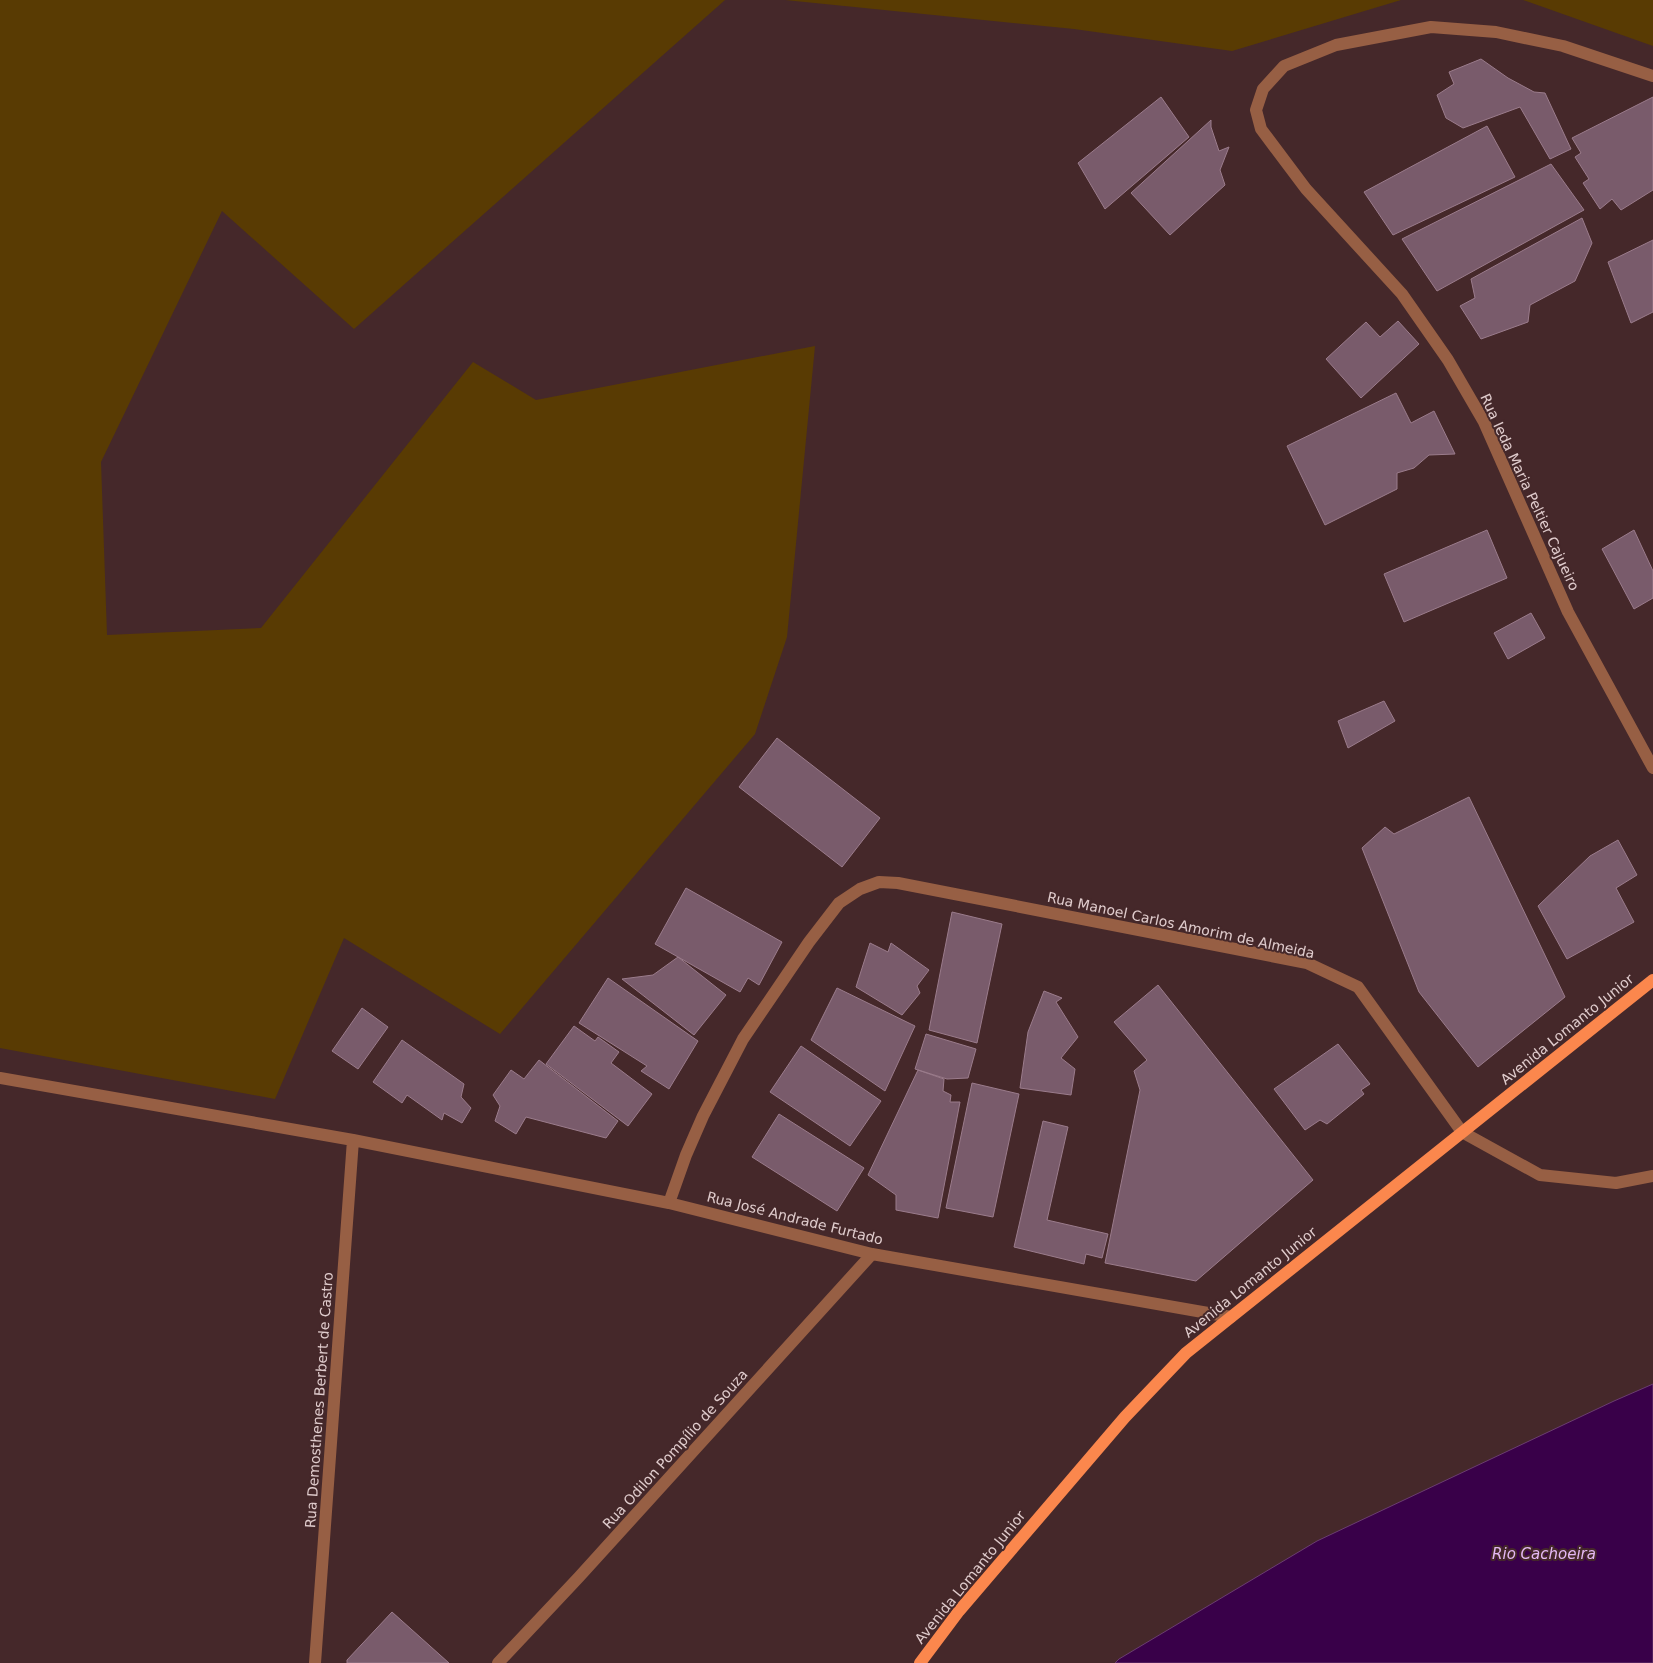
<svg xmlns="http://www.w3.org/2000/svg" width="1653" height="1663" viewBox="0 0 1653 1663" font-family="'DejaVu Sans',sans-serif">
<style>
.green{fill:#593b03}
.water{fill:#390049;stroke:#6b3d71}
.building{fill:#795b6b;stroke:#9b7c8c}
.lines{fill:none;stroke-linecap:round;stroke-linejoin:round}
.minor{stroke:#975f44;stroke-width:12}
.major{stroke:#fb874d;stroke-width:12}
.labels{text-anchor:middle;stroke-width:4;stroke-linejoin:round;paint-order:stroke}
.street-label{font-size:14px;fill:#e0cccd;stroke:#45282a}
.water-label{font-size:15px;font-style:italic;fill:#e4b8f4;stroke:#45282a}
</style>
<rect width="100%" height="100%" fill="#45282a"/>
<!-- green -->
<path class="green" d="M 0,0 L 725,0 L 354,329 L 222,211 L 101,462 L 107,635 L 261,628 L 473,362 L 536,400 L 815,346 L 787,637 L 755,734 L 500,1034 L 344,938 L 275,1099 L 0,1048 Z
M 785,0 L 1401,0 L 1232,51 L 1074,29 Z
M 1523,0 L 1653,0 L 1653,46 Z"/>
<!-- water -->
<path class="water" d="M 1653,1384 L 1653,1663 L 1115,1663 L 1119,1659 L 1317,1541 L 1614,1401 Z"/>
<!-- building -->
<path class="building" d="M 1481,59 L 1508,78 L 1534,92 L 1545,93 L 1571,149 L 1550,159 L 1520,107 L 1463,128 L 1446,118 L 1437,95 L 1454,84 L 1449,72 Z
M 1161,97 L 1189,137 L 1105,209 L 1078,163 Z
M 1653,97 L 1653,190 L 1621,210 L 1612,199 L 1600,209 L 1583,183 L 1589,179 L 1575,157 L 1581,153 L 1572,138 Z
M 1211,120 L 1211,127 L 1219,151 L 1229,147 L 1220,170 L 1225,185 L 1170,235 L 1131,193 Z
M 1487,126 L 1515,177 L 1393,235 L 1364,192 Z
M 1551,164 L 1584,210 L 1437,291 L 1402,239 Z
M 1582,218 L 1592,243 L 1575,281 L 1530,305 L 1528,322 L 1481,339 L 1460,306 L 1475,298 L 1471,279 Z
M 1653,240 L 1653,312 L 1631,323 L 1608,262 Z
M 1398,321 L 1419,344 L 1361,398 L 1326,359 L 1366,322 L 1380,337 Z
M 1396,393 L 1411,423 L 1434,411 L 1455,454 L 1429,455 L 1414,468 L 1397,473 L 1397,489 L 1325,525 L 1287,446 Z
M 1487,530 L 1507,578 L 1404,622 L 1384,574 Z
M 1634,530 L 1653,571 L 1653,598 L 1634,609 L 1602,549 Z
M 1531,613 L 1545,638 L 1508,659 L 1494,633 Z
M 1384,701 L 1395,721 L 1348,748 L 1338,721 Z
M 777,738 L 880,818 L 842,867 L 739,787 Z
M 1469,797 L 1565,997 L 1478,1067 L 1419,992 L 1362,848 L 1385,827 L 1394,834 Z
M 1618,840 L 1637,875 L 1616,888 L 1634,922 L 1567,959 L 1538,906 L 1590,856 Z
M 686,888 L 782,942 L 759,985 L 748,978 L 740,992 L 655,944 Z
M 952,912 L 1002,924 L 977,1043 L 929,1030 Z
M 870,943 L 888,952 L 891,943 L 929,970 L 917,986 L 920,993 L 902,1015 L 856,987 Z
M 678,957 L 726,995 L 694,1035 L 622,979 L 653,975 Z
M 608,978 L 698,1041 L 669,1089 L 641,1071 L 647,1066 L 579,1023 Z
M 1158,985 L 1313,1180 L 1196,1281 L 1105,1263 L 1140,1090 L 1134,1071 L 1147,1060 L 1114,1022 Z
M 837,988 L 915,1026 L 885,1091 L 811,1040 Z
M 1044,991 L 1062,998 L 1056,1002 L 1078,1037 L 1061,1058 L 1075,1069 L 1071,1095 L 1020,1088 L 1028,1032 Z
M 362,1008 L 388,1027 L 358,1069 L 332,1051 Z
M 574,1026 L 595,1041 L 598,1037 L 619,1052 L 611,1063 L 652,1094 L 628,1126 L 546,1064 Z
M 926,1034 L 976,1049 L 968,1078 L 947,1079 L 915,1069 Z
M 402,1040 L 464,1084 L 461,1097 L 471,1108 L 462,1123 L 444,1113 L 442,1120 L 407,1095 L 402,1103 L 373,1082 Z
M 1338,1044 L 1370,1084 L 1361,1090 L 1364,1094 L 1327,1124 L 1320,1120 L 1305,1130 L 1274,1089 Z
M 801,1046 L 881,1101 L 850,1146 L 770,1092 Z
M 539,1060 L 618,1121 L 606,1138 L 526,1117 L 516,1134 L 495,1121 L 500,1106 L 493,1095 L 511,1070 L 524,1079 Z
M 918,1070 L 944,1079 L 943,1091 L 951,1095 L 950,1102 L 960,1102 L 938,1218 L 896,1210 L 896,1195 L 868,1175 Z
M 972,1083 L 1019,1094 L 993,1217 L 946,1208 Z
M 779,1114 L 864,1168 L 837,1211 L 752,1157 Z
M 1043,1121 L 1068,1127 L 1047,1220 L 1108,1234 L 1102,1258 L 1086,1254 L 1084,1264 L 1014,1247 Z
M 392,1612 L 449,1663 L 347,1663 L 347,1660 Z"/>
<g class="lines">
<!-- minor -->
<path class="minor" d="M 1653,76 L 1563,46 L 1496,32 L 1431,27 L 1336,45 L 1284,66 L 1263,89 L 1256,110 L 1261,129 L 1306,189 L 1402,294 L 1448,360 L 1484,422 L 1568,612 L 1653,768
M 0,1078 L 353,1140 L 669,1203 L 872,1254 L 1231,1317
M 669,1203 L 686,1155 L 703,1116 L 743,1039 L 809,942 L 839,903 L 860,889 L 879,882 L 898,883 L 1307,963 L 1358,987 L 1462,1132 L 1540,1175 L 1616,1183 L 1653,1176
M 315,1663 L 353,1140
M 498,1663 L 579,1577 L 872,1254"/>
<!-- major -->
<path class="major" d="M 920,1663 L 959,1611 L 1125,1417 L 1186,1353 L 1653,980"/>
</g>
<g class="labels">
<!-- street labels -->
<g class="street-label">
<text transform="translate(1530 492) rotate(65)" y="5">Rua Ieda Maria Peltier Cajueiro</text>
<text transform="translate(1181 925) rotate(12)" y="5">Rua Manoel Carlos Amorim de Almeida</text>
<text transform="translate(1567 1029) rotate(-39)" y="5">Avenida Lomanto Junior</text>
<text transform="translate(795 1218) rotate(14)" y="5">Rua José Andrade Furtado</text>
<text transform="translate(1250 1282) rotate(-39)" y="5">Avenida Lomanto Junior</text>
<text transform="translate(319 1400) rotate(-86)" y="5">Rua Demosthenes Berbert de Castro</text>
<text transform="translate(675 1449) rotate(-48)" y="5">Rua Odilon Pompílio de Souza</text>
<text transform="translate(970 1577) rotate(-51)" y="5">Avenida Lomanto Junior</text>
</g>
<!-- water labels -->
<g class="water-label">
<text x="1544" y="1559">Rio Cachoeira</text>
</g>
</g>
</svg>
